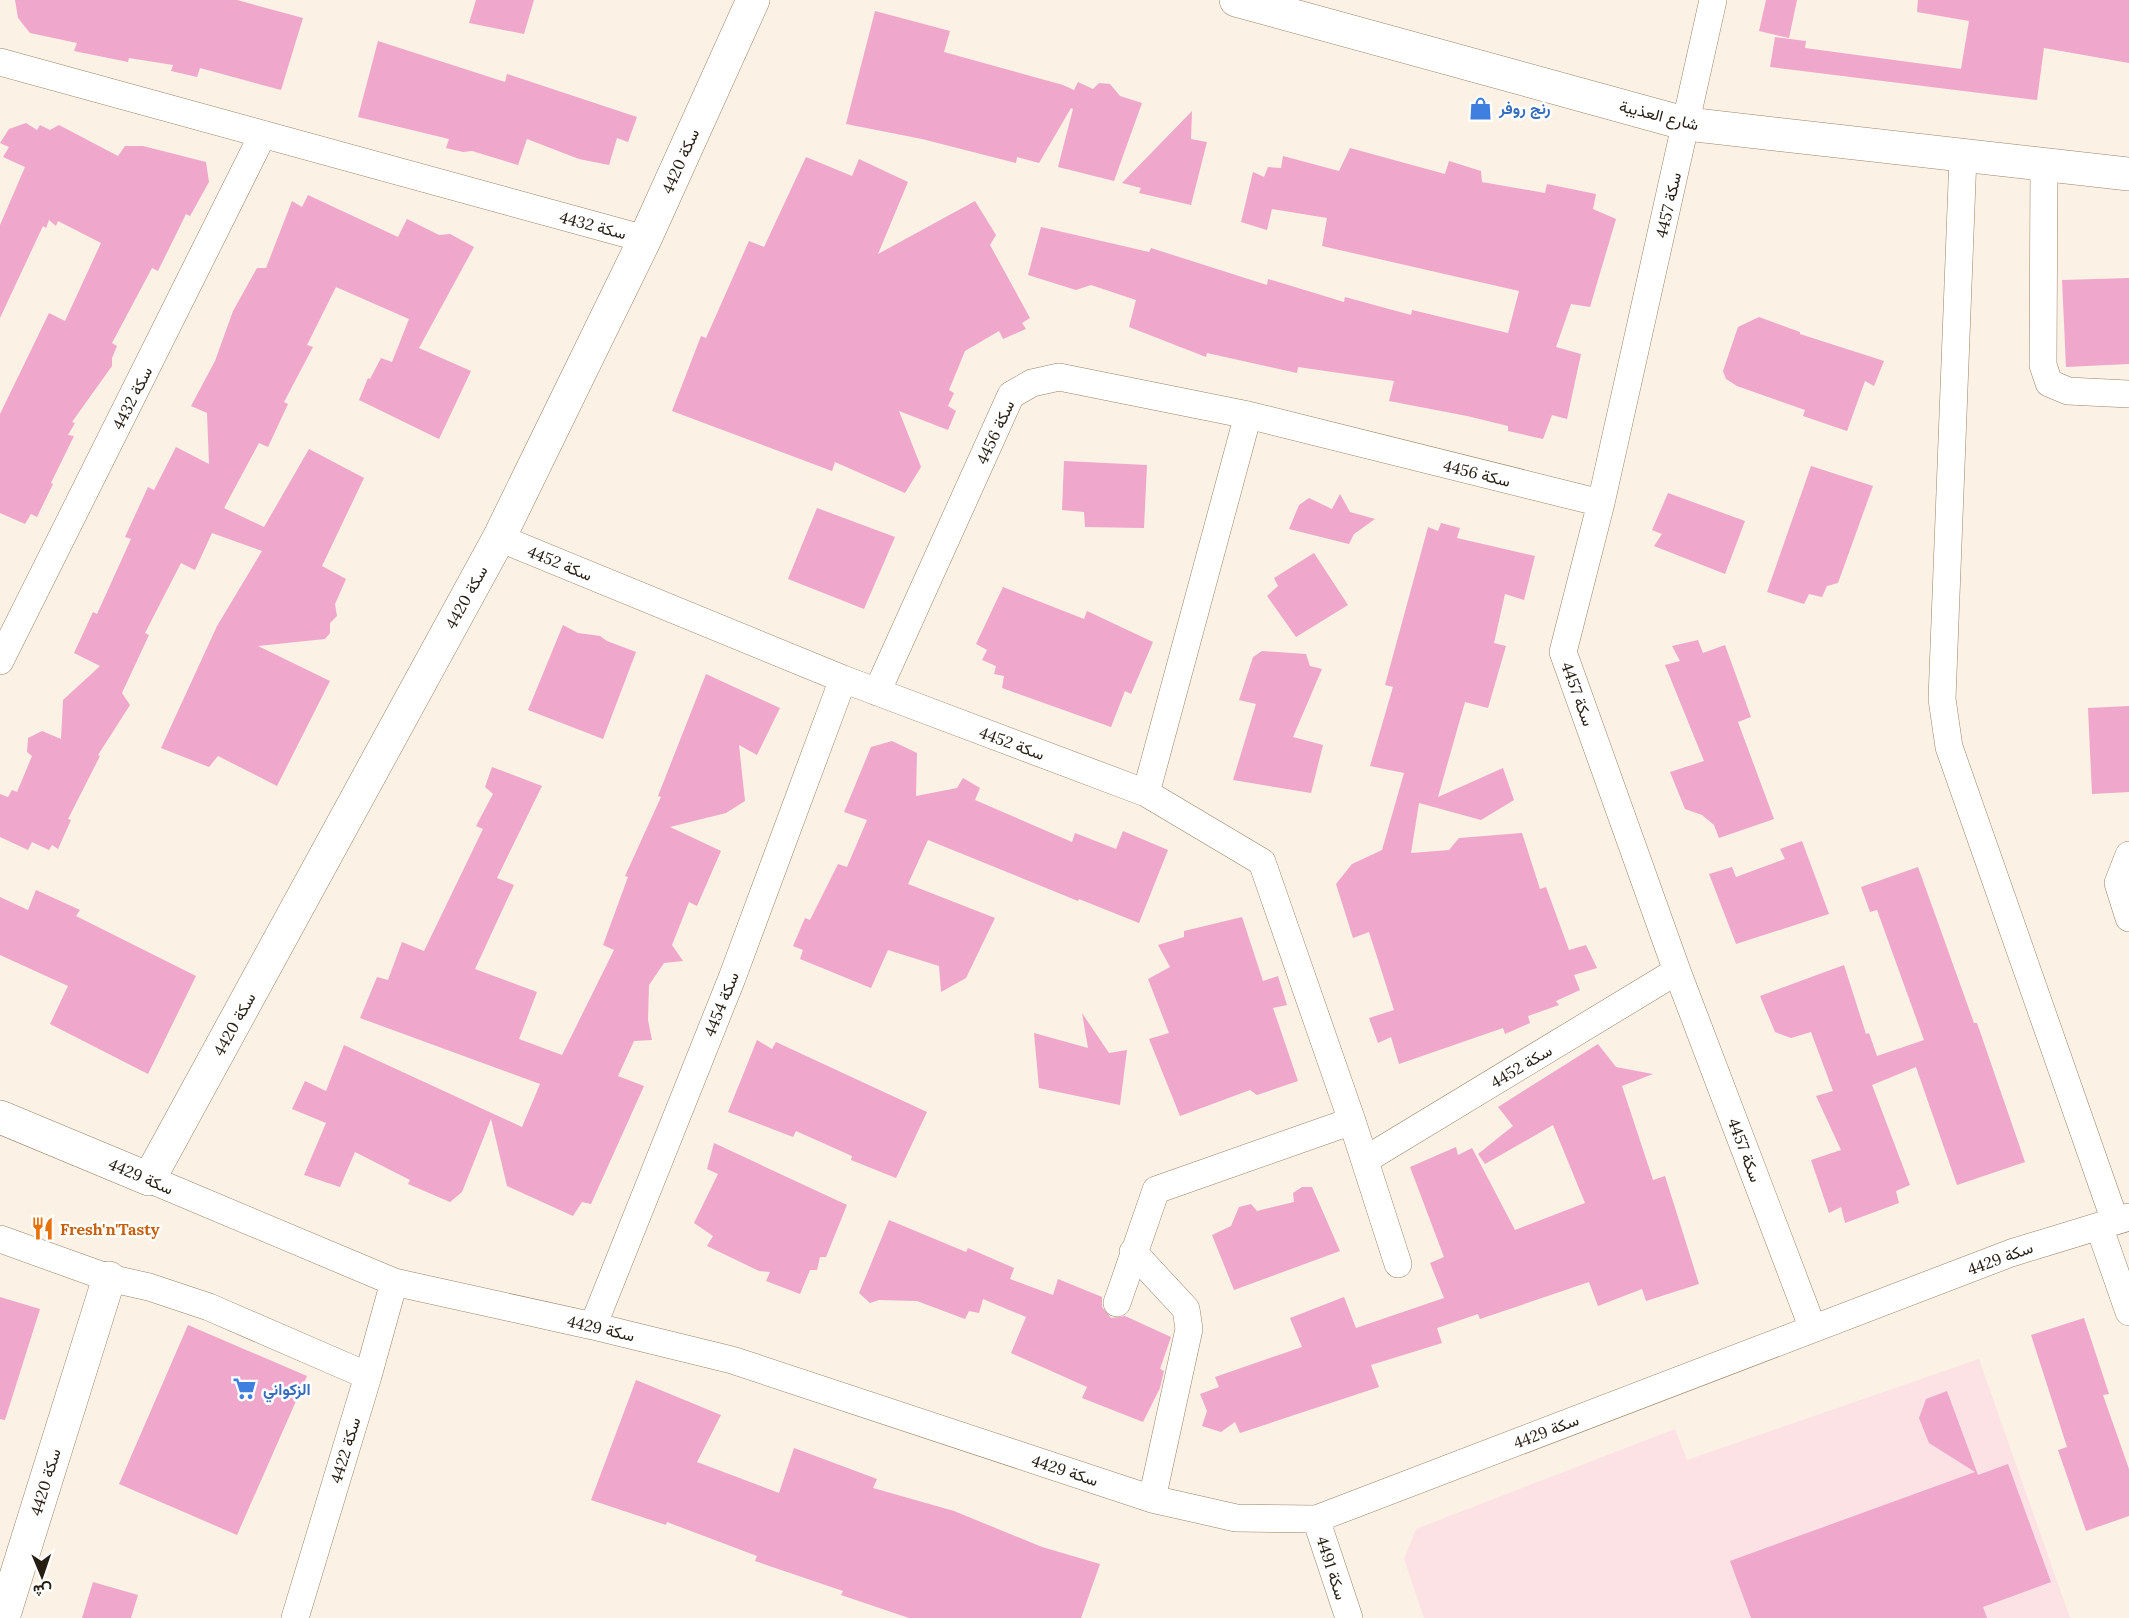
<svg xmlns="http://www.w3.org/2000/svg" width="2129" height="1618" viewBox="0 0 2129 1618" font-family="Lora,Vazirmatn,serif">
<style>
.education{fill:#fce1e5}
.building{fill:#efa7cb}
.lines{fill:none;stroke-linecap:round;stroke-linejoin:round}
.minor-casing{stroke:#9b8467;stroke-width:28}
.tertiary-casing{stroke:#9b8467;stroke-width:34}
.minor{stroke:#fff;stroke-width:27}
.tertiary{stroke:#fff;stroke-width:33}
.labels{text-anchor:middle;stroke-width:5;stroke-linejoin:round;paint-order:stroke}
.shop-label{font-size:16px;font-weight:bold;fill:#366cbe;stroke:#fff;text-anchor:start}
.street-label{font-size:16px;fill:#271e13;stroke:#fff}
.food-label{font-size:16px;font-weight:bold;fill:#c56008;stroke:#fff;text-anchor:start}
</style>
<rect width="100%" height="100%" fill="#fbf1e5"/>
<!-- education -->
<path class="education" d="M 1979,1359 L 2070,1618 L 1424,1618 L 1404,1559 L 1416,1529 L 1675,1429 L 1687,1460 Z"/>
<!-- building -->
<path class="building" d="M 15,0 L 237,0 L 303,18 L 281,90 L 200,68 L 197,77 L 171,71 L 173,65 L 129,58 L 128,62 L 74,51 L 77,43 L 30,33 L 18,18 Z
M 476,0 L 534,0 L 524,34 L 469,23 Z
M 1766,0 L 1797,0 L 1789,38 L 1759,31 Z
M 1918,0 L 2129,0 L 2129,63 L 2044,48 L 2037,100 L 1770,67 L 1775,37 L 1806,41 L 1805,48 L 1961,69 L 1969,21 L 1917,12 Z
M 875,11 L 950,31 L 944,52 L 1063,85 L 1074,90 L 1078,82 L 1093,89 L 1099,83 L 1110,84 L 1120,96 L 1142,103 L 1114,181 L 1058,167 L 1073,109 L 1071,108 L 1039,163 L 1017,157 L 1016,163 L 922,139 L 846,124 Z
M 378,41 L 505,82 L 507,74 L 637,117 L 628,142 L 617,138 L 609,165 L 579,159 L 527,139 L 518,165 L 472,151 L 463,152 L 446,148 L 449,139 L 358,117 Z
M 1192,111 L 1191,139 L 1207,142 L 1191,205 L 1139,193 L 1141,188 L 1122,183 Z
M 26,123 L 37,130 L 40,125 L 50,130 L 59,125 L 118,156 L 125,146 L 143,146 L 206,162 L 209,182 L 190,216 L 186,214 L 158,271 L 152,268 L 112,343 L 117,346 L 112,358 L 112,366 L 72,422 L 75,423 L 68,435 L 74,436 L 51,483 L 53,484 L 37,517 L 31,514 L 25,524 L 0,513 L 0,414 L 49,313 L 65,321 L 101,243 L 58,221 L 56,226 L 49,220 L 46,228 L 43,226 L 0,318 L 0,225 L 25,167 L 3,157 L 9,147 L 0,143 L 9,129 Z
M 1350,148 L 1445,174 L 1449,161 L 1481,171 L 1482,182 L 1545,193 L 1547,184 L 1596,194 L 1593,209 L 1616,219 L 1590,307 L 1571,304 L 1556,347 L 1581,354 L 1567,419 L 1552,415 L 1543,439 L 1508,431 L 1508,426 L 1467,416 L 1389,401 L 1394,381 L 1298,367 L 1297,373 L 1207,353 L 1206,357 L 1129,327 L 1136,300 L 1091,285 L 1076,290 L 1028,275 L 1041,227 L 1149,252 L 1151,248 L 1267,285 L 1268,279 L 1344,302 L 1345,297 L 1411,315 L 1412,310 L 1508,333 L 1519,291 L 1322,246 L 1327,218 L 1272,209 L 1267,230 L 1241,222 L 1253,172 L 1264,177 L 1268,167 L 1281,168 L 1283,156 L 1339,171 Z
M 806,157 L 852,176 L 859,159 L 908,182 L 878,254 L 975,201 L 996,235 L 990,245 L 1030,318 L 1022,323 L 1026,329 L 1003,339 L 999,331 L 965,351 L 949,390 L 954,393 L 948,406 L 956,411 L 948,430 L 899,411 L 921,467 L 905,493 L 835,462 L 832,471 L 672,411 L 701,336 L 706,338 L 749,241 L 764,247 Z
M 308,195 L 398,237 L 407,219 L 439,235 L 450,234 L 474,247 L 419,348 L 471,371 L 439,439 L 359,400 L 368,378 L 370,379 L 381,358 L 392,362 L 409,319 L 336,287 L 307,345 L 313,347 L 284,402 L 288,404 L 268,447 L 259,443 L 224,508 L 264,527 L 309,449 L 364,478 L 322,566 L 346,579 L 335,604 L 337,616 L 330,623 L 330,633 L 325,639 L 258,646 L 330,681 L 277,786 L 218,756 L 209,767 L 161,748 L 217,626 L 262,551 L 212,533 L 195,570 L 181,563 L 145,633 L 149,635 L 122,693 L 130,705 L 98,755 L 100,756 L 68,819 L 71,820 L 58,849 L 52,845 L 49,850 L 32,842 L 28,850 L 0,837 L 0,794 L 8,797 L 12,790 L 17,792 L 32,756 L 27,752 L 28,738 L 42,731 L 61,739 L 63,700 L 100,666 L 74,653 L 93,612 L 97,614 L 131,539 L 125,537 L 148,487 L 154,490 L 176,447 L 209,464 L 207,413 L 191,406 L 215,361 L 233,311 L 257,268 L 266,268 L 292,201 L 302,207 Z
M 2129,278 L 2129,364 L 2066,367 L 2062,280 Z
M 1759,317 L 1800,332 L 1800,334 L 1884,361 L 1874,386 L 1865,381 L 1847,431 L 1803,416 L 1805,410 L 1737,386 L 1726,379 L 1723,371 L 1738,327 Z
M 1064,461 L 1147,465 L 1144,528 L 1085,527 L 1084,512 L 1062,510 Z
M 1811,466 L 1873,486 L 1838,583 L 1827,586 L 1822,597 L 1809,594 L 1804,604 L 1767,592 Z
M 1668,493 L 1745,521 L 1725,574 L 1654,546 L 1662,534 L 1652,530 Z
M 1340,494 L 1350,512 L 1375,519 L 1354,534 L 1349,544 L 1289,529 L 1299,505 L 1309,498 L 1332,509 Z
M 817,508 L 895,537 L 864,609 L 788,579 Z
M 1441,523 L 1460,528 L 1457,538 L 1535,556 L 1524,600 L 1505,594 L 1494,643 L 1506,646 L 1488,708 L 1465,702 L 1438,797 L 1503,768 L 1514,800 L 1481,820 L 1419,803 L 1411,853 L 1449,850 L 1459,838 L 1522,833 L 1540,889 L 1546,887 L 1569,950 L 1586,945 L 1597,968 L 1574,975 L 1580,990 L 1556,1001 L 1559,1005 L 1528,1016 L 1530,1023 L 1505,1034 L 1503,1028 L 1399,1064 L 1391,1037 L 1378,1043 L 1369,1018 L 1394,1010 L 1369,932 L 1353,938 L 1336,884 L 1352,864 L 1382,850 L 1404,773 L 1370,766 L 1393,687 L 1385,685 L 1428,527 L 1438,531 Z
M 1314,553 L 1348,605 L 1296,637 L 1267,596 L 1278,586 L 1274,578 Z
M 1003,587 L 1084,619 L 1087,611 L 1153,642 L 1131,694 L 1125,691 L 1111,727 L 1002,688 L 1004,676 L 994,674 L 996,666 L 982,660 L 987,650 L 976,644 Z
M 563,625 L 578,633 L 600,636 L 607,641 L 636,652 L 603,739 L 528,710 Z
M 1698,640 L 1703,653 L 1725,645 L 1751,717 L 1738,722 L 1774,819 L 1719,838 L 1714,825 L 1702,815 L 1685,809 L 1670,772 L 1704,761 L 1665,665 L 1680,661 L 1672,646 Z
M 1262,651 L 1306,654 L 1310,666 L 1322,669 L 1293,737 L 1323,745 L 1311,793 L 1233,780 L 1256,704 L 1239,700 L 1253,657 Z
M 706,674 L 780,708 L 757,755 L 739,745 L 745,801 L 726,813 L 670,827 L 721,851 L 697,906 L 689,902 L 672,945 L 683,961 L 664,963 L 649,985 L 648,1020 L 652,1040 L 634,1041 L 618,1076 L 644,1086 L 591,1204 L 582,1202 L 573,1216 L 507,1186 L 491,1119 L 462,1192 L 450,1202 L 408,1184 L 410,1180 L 355,1152 L 340,1187 L 304,1175 L 326,1123 L 292,1109 L 305,1081 L 326,1091 L 344,1045 L 522,1127 L 540,1084 L 360,1018 L 377,977 L 388,980 L 402,942 L 424,951 L 483,829 L 476,826 L 493,794 L 485,787 L 492,767 L 542,786 L 497,878 L 514,885 L 475,969 L 537,992 L 519,1039 L 562,1055 L 614,950 L 603,945 L 628,877 L 625,876 L 661,797 L 658,796 Z
M 2129,706 L 2129,792 L 2092,794 L 2088,708 Z
M 892,741 L 917,753 L 916,796 L 957,788 L 963,778 L 980,788 L 975,800 L 1072,842 L 1075,833 L 1116,849 L 1123,831 L 1168,850 L 1139,923 L 1079,899 L 1078,901 L 928,840 L 908,884 L 995,918 L 966,978 L 941,992 L 939,966 L 888,950 L 871,988 L 800,959 L 803,950 L 793,946 L 805,918 L 810,920 L 838,864 L 847,867 L 867,820 L 844,812 L 871,747 Z
M 1802,841 L 1829,914 L 1736,944 L 1709,874 L 1732,867 L 1736,877 L 1785,859 L 1780,849 Z
M 1918,867 L 1974,1023 L 1977,1023 L 2025,1162 L 1957,1185 L 1916,1067 L 1872,1085 L 1910,1185 L 1896,1191 L 1899,1203 L 1845,1223 L 1841,1207 L 1829,1213 L 1811,1160 L 1841,1150 L 1816,1096 L 1833,1091 L 1811,1032 L 1791,1038 L 1775,1032 L 1760,996 L 1844,965 L 1866,1034 L 1869,1033 L 1877,1056 L 1924,1040 L 1877,910 L 1870,912 L 1861,887 Z
M 36,890 L 80,910 L 76,916 L 196,976 L 148,1074 L 50,1024 L 68,986 L 0,955 L 0,897 L 28,910 Z
M 1242,917 L 1263,981 L 1278,976 L 1287,1005 L 1273,1008 L 1298,1081 L 1257,1095 L 1250,1090 L 1180,1116 L 1149,1039 L 1169,1033 L 1148,979 L 1170,967 L 1158,945 L 1184,937 L 1184,931 Z
M 1082,1013 L 1109,1053 L 1127,1050 L 1120,1105 L 1039,1088 L 1034,1033 L 1088,1048 Z
M 757,1040 L 772,1049 L 776,1042 L 927,1112 L 896,1178 L 851,1160 L 852,1156 L 796,1131 L 793,1137 L 728,1112 Z
M 1598,1044 L 1616,1067 L 1653,1074 L 1622,1086 L 1653,1180 L 1665,1176 L 1699,1284 L 1646,1301 L 1642,1289 L 1598,1306 L 1589,1282 L 1480,1319 L 1478,1314 L 1437,1328 L 1442,1343 L 1371,1365 L 1379,1387 L 1240,1433 L 1235,1422 L 1221,1432 L 1202,1426 L 1207,1411 L 1200,1394 L 1219,1387 L 1215,1377 L 1302,1347 L 1290,1318 L 1344,1297 L 1356,1328 L 1444,1298 L 1430,1263 L 1444,1257 L 1410,1167 L 1456,1147 L 1458,1155 L 1472,1148 L 1515,1230 L 1585,1203 L 1553,1125 L 1485,1164 L 1478,1154 L 1513,1126 L 1498,1107 Z
M 714,1143 L 847,1205 L 826,1257 L 820,1257 L 817,1270 L 810,1270 L 800,1294 L 766,1281 L 770,1272 L 759,1271 L 707,1246 L 713,1236 L 694,1223 L 718,1174 L 707,1169 Z
M 1302,1187 L 1312,1187 L 1340,1251 L 1234,1290 L 1212,1235 L 1231,1226 L 1239,1207 L 1251,1204 L 1257,1211 L 1294,1202 L 1293,1193 Z
M 889,1220 L 966,1252 L 968,1248 L 1014,1268 L 1010,1279 L 1053,1295 L 1058,1279 L 1102,1297 L 1102,1307 L 1111,1318 L 1125,1316 L 1171,1337 L 1160,1369 L 1164,1371 L 1160,1388 L 1143,1422 L 1082,1398 L 1087,1387 L 1011,1353 L 1026,1317 L 983,1299 L 979,1313 L 969,1311 L 965,1319 L 917,1301 L 879,1300 L 870,1303 L 859,1293 Z
M 0,1297 L 40,1309 L 5,1420 L 0,1419 Z
M 2084,1318 L 2109,1394 L 2103,1395 L 2129,1469 L 2129,1516 L 2086,1531 L 2058,1450 L 2067,1447 L 2031,1335 Z
M 188,1325 L 307,1376 L 237,1535 L 119,1484 Z
M 636,1380 L 721,1415 L 697,1462 L 779,1493 L 794,1448 L 877,1479 L 873,1488 L 954,1511 L 1042,1547 L 1100,1564 L 1081,1618 L 909,1618 L 841,1595 L 843,1591 L 755,1561 L 757,1556 L 667,1522 L 666,1525 L 591,1500 Z
M 1947,1391 L 1978,1475 L 2008,1464 L 2051,1582 L 1983,1607 L 1987,1618 L 1751,1618 L 1730,1561 L 1975,1472 L 1929,1443 L 1919,1418 L 1926,1399 Z
M 93,1582 L 138,1595 L 131,1618 L 82,1618 Z"/>
<g class="lines">
<defs>
<path id="minor" d="M 1713,0 L 1601,503 L 1563,652 L 1677,971 L 1813,1329
M 0,62 L 645,239
M 1963,156 L 1942,699 L 1949,747 L 2115,1221
M 2044,165 L 2043,365 L 2049,383 L 2068,391 L 2129,394
M 499,538 L 843,679 L 1146,793 L 1262,862 L 1352,1121 L 1398,1264
M 0,661 L 263,134
M 877,692 L 1011,395 L 1032,383 L 1059,377 L 1248,415 L 1601,503
M 1146,793 L 1248,415
M 2129,855 L 2118,883 L 2129,918
M 1365,1160 L 1677,971
M 149,1179 L 394,1282 L 593,1326 L 732,1360 L 1152,1499 L 1236,1518 L 1316,1519 L 2011,1253 L 2129,1217
M 2099,1226 L 2129,1312
M 0,1239 L 109,1278 L 149,1287 L 209,1307 L 368,1376
M 1133,1252 L 1186,1309 L 1189,1329 L 1152,1499
M 1117,1303 L 1156,1190 L 1352,1121
M 593,1326 L 732,978 L 843,679
M 1316,1519 L 1349,1618
M 295,1618 L 368,1376 L 394,1282"/>
<path id="tertiary" d="M 1236,0 L 1687,124 L 2129,174
M 0,1117 L 149,1179 L 499,538 L 645,239 L 753,0
M 3,1618 L 109,1278"/>
</defs>
<!-- minor casing -->
<use href="#minor" class="minor-casing"/>
<!-- tertiary casing -->
<use href="#tertiary" class="tertiary-casing"/>
<!-- minor -->
<use href="#minor" class="minor"/>
<!-- tertiary -->
<use href="#tertiary" class="tertiary"/>
</g>
<!-- icons -->
<defs>
<symbol id="shop-bare" viewBox="-9 -9 18 18"><path d="M-5-2.5h2.3a2.7 3.5 0 0 1 5.4 0H5L5.5 6h-11ZM-1.5-2.5h3a1.5 2.3 0 0 0-3 0Z" fill="#3f7fe0" stroke="#fff" stroke-width="2.5" paint-order="stroke"/></symbol>
<symbol id="restaurant-bare" viewBox="-9 -9 18 18"><path d="M-5-6h1v4h1v-4h1v4h1v-4h1v5L-1.5 .5V6h-2V.5L-5-1ZM5-6V6H3V1.5H1.5Q1.5-4 5-6Z" fill="#e8710a" stroke="#fff" stroke-width="2.5" paint-order="stroke"/></symbol>
<symbol id="supermarket-bare" viewBox="-9 -9 18 18"><path d="M-6-5.5h2.5l.6 2H6L4.5 2H-2.5L-4.4-4H-6ZM-1.5 3.2a1.3 1.3 0 1 0 .1 0ZM3 3.2a1.3 1.3 0 1 0 .1 0Z" fill="#3f7fe0" stroke="#fff" stroke-width="2.5" paint-order="stroke"/></symbol>
</defs>
<g fill-rule="evenodd">
<use href="#shop-bare" x="1464" y="92" width="33" height="33"/>
<use href="#restaurant-bare" x="26" y="1212" width="33" height="33"/>
<use href="#supermarket-bare" x="228" y="1372" width="33" height="33"/>
</g>
<g class="labels">
<!-- shop labels -->
<g class="shop-label">
<text x="1499" y="114">رنج روفر</text>
<text x="263" y="1395">الزكواني</text>
</g>
<!-- street labels -->
<g class="street-label">
<text transform="translate(1659 115) rotate(14)" y="6">شارع العذيبة</text>
<text transform="translate(680 161) rotate(-66)" y="6">سكة 4420</text>
<text transform="translate(1668 205) rotate(-77)" y="6">سكة 4457</text>
<text transform="translate(593 225) rotate(15)" y="6">سكة 4432</text>
<text transform="translate(132 398) rotate(-63)" y="6">سكة 4432</text>
<text transform="translate(995 432) rotate(-65)" y="6">سكة 4456</text>
<text transform="translate(1477 473) rotate(14)" y="6">سكة 4456</text>
<text transform="translate(560 563) rotate(22)" y="6">سكة 4452</text>
<text transform="translate(466 597) rotate(-61)" y="6">سكة 4420</text>
<text transform="translate(1578 694) rotate(70)" y="6">سكة 4457</text>
<text transform="translate(1012 743) rotate(20)" y="6">سكة 4452</text>
<text transform="translate(721 1004) rotate(-68)" y="6">سكة 4454</text>
<text transform="translate(234 1024) rotate(-61)" y="6">سكة 4420</text>
<text transform="translate(1521 1066) rotate(-31)" y="6">سكة 4452</text>
<text transform="translate(1745 1150) rotate(69)" y="6">سكة 4457</text>
<text transform="translate(141 1176) rotate(23)" y="6">سكة 4429</text>
<text transform="translate(2000 1258) rotate(-20)" y="6">سكة 4429</text>
<text transform="translate(601 1328) rotate(13)" y="6">سكة 4429</text>
<text transform="translate(1546 1431) rotate(-21)" y="6">سكة 4429</text>
<text transform="translate(345 1450) rotate(-73)" y="6">سكة 4422</text>
<text transform="translate(1065 1470) rotate(18)" y="6">سكة 4429</text>
<text transform="translate(45 1482) rotate(-73)" y="6">سكة 4420</text>
<text transform="translate(1332 1568) rotate(72)" y="6">سكة 4491</text>
</g>
<!-- food labels -->
<g class="food-label">
<text x="60" y="1235">Fresh'n'Tasty</text>
</g>
</g>
<!-- north arrow -->
<g transform="translate(42 1576) rotate(178)" stroke="#ffffff" stroke-width="4.5" paint-order="stroke">
<path d="M0-4.5L10 22L0 15L-10 22Z" fill="#271e13"/>
<text y="-9" font-size="16" font-weight="bold" text-anchor="middle" fill="#271e13">ش</text>
</g>
</svg>
